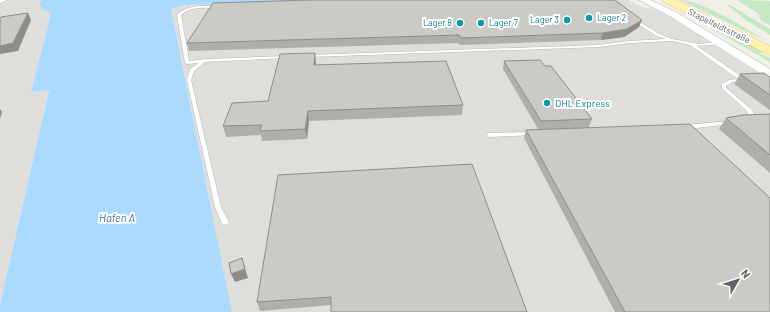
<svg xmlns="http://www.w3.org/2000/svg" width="770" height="312" viewBox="0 0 770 312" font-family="Barlow,sans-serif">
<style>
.industrial{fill:#e0deda}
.green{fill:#c5e8c5}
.water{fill:#aadaff}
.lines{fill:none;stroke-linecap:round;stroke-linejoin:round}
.lane-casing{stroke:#b5b8bc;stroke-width:1}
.street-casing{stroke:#b5b8bc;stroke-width:1}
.secondary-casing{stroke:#b6babf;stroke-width:1}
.primary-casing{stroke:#f2c960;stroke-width:1}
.lane{fill:#fff;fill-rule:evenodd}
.street{fill:#fff;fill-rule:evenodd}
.secondary{fill:#fff;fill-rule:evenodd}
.primary{fill:#fff2af;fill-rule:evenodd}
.wall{fill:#afaea9}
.shaded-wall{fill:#8f8d8a}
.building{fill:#cccac5;stroke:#8f8d8a}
.culture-dot{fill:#0f9aa8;stroke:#fff;stroke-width:1.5}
.labels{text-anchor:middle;stroke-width:4;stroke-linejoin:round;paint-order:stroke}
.far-culture-label{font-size:9px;fill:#0d838f;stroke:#fff;text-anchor:start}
.far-street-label{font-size:9px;fill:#5f6368;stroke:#fff}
.culture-label{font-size:10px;fill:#0d838f;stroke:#fff;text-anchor:start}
.water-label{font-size:11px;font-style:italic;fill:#4174aa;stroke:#fff}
</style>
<rect width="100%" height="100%" fill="#f1efe8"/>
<!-- industrial -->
<path class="industrial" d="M 0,0 L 41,0 L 39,6 L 51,14 L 32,92 L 49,89 L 0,305 Z
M 370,0 L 628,0 L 642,7 L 654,9 L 700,31 L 770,75 L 770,312 L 232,312 L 171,9 L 185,5 Z"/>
<!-- green -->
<path class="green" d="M 662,0 L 665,0 L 765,52 L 759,53 L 770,58 L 770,62 Z
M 680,0 C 701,0 748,29 766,41 Z
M 737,0 L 770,1 L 770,25 L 760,20 L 759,14 Z
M 727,5 L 730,5 L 770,29 L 770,35 L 747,21 Z"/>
<!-- water -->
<path class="water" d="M 41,0 L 370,0 L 185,5 L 171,9 L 232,312 L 0,312 L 0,305 L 49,90 L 31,92 L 51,14 L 39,6 Z"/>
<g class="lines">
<defs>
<path id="lane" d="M 203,6 L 218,6 L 220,7 L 218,8 C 206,8 190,6 181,15 L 189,61 L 208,59 L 286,56 L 288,57 L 286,58 L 205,62 L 194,71 L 191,80 L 221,207 L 229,222 L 228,224 L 225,225 L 222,224 L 215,207 L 187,80 L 190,69 L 199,63 L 187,64 L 185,63 L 177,15 C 184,8 193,6 203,6 Z
M 633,19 L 635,19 L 659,34 L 672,39 L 699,44 L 722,42 L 723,43 L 721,44 L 697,46 L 745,79 L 745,81 L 732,82 L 726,86 L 726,88 L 751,109 L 754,114 L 747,120 L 743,120 L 742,119 L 748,114 L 747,111 L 722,88 L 722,84 L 729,80 L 738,79 L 690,45 L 673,41 L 629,43 L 599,47 L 308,57 L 306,56 L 308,55 L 599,45 L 629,41 L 666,39 L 657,36 L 633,21 Z
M 729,121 L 732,123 L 731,124 L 687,129 L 684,127 L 687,125 Z
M 532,132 L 534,133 L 535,134 L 534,135 L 489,137 L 486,135 L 489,133 Z"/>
<path id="street" d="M 0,0 L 7,0 L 0,3 Z"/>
<path id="secondary" d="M 639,0 L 650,0 L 674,11 L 770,69 L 770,78 L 766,77 L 668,15 Z"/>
<path id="primary" d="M 663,0 L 676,0 L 770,46 L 770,55 L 664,2 Z"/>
</defs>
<!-- lane casing -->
<use href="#lane" class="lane-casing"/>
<!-- street casing -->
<use href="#street" class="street-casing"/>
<!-- secondary casing -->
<use href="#secondary" class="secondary-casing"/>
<!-- primary casing -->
<use href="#primary" class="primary-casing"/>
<!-- lane -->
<use href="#lane" class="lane"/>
<!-- street -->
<use href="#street" class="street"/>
<!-- secondary -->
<use href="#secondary" class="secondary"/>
<!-- primary -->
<use href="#primary" class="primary"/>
</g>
<!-- wall -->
<path class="wall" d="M 639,27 L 624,37 L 601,40 L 460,45 L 458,43 L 189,51 L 187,43 Z
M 504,61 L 545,66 L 592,119 L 589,127 L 770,312 L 615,312 L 524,138 L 526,130 L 538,129 L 503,69 Z
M 316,62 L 316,65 L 463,105 L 462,115 L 309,121 L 307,139 L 262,141 L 261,135 L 226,137 L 223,126 L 268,101 Z
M 740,74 L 770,77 L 770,110 L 734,84 Z
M 770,114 L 770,173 L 719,129 L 726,118 Z
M 472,164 L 331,305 L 260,311 L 257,302 Z"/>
<!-- shaded-wall -->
<path class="shaded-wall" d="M 28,13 L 31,20 L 18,51 L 0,54 L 0,46 Z
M 642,20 L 639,27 L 624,37 L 601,40 L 603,33 Z
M 315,53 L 316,62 L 315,74 L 314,65 Z
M 0,109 L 2,112 L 0,119 Z
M 308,111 L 309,121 L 307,139 L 305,129 Z
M 242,258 L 248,278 L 235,282 L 231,274 Z"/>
<!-- building -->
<path class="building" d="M 309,0 L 615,0 L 642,20 L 627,29 L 603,33 L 461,38 L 459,35 L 187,43 L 213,3 Z
M 28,13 L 13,43 L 0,46 L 0,19 L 1,17 Z
M 315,53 L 314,65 L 446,61 L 463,105 L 308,111 L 305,129 L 260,131 L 262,125 L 223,126 L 232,103 L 268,101 L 280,54 Z
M 540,60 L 545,66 L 551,66 L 592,119 L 541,121 L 504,61 Z
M 764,73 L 770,77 L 770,95 L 740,74 Z
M 770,114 L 770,155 L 726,118 L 743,115 Z
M 690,124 L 770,198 L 770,312 L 625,312 L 526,130 Z
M 472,164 L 527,312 L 331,312 L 331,297 L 257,302 L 278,175 Z
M 242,258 L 245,269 L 231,274 L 229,263 Z"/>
<!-- markers -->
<g class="culture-dot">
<circle cx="589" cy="18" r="4"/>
<circle cx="567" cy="20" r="4"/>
<circle cx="460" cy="23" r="4"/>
<circle cx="481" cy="23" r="4"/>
<circle cx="547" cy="103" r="4"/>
</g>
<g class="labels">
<!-- far-culture labels -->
<g class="far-culture-label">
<text x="597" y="21">Lager 2</text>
<text x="559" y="23" text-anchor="end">Lager 3</text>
<text x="452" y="26" text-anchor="end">Lager 8</text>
<text x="489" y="26">Lager 7</text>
</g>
<!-- far-street labels -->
<g class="far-street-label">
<text transform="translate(719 26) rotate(26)" y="3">Stapelfeldtstraße</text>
</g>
<!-- culture labels -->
<g class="culture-label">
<text x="555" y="107">DHL Express</text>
</g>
<!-- water labels -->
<g class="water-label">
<text x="117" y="222">Hafen A</text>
</g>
</g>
<!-- north arrow -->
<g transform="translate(738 280) rotate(51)" stroke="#ffffff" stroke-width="3" paint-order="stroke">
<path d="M0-3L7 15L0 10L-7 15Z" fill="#5f6368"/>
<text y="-6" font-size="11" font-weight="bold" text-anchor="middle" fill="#5f6368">N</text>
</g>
</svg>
